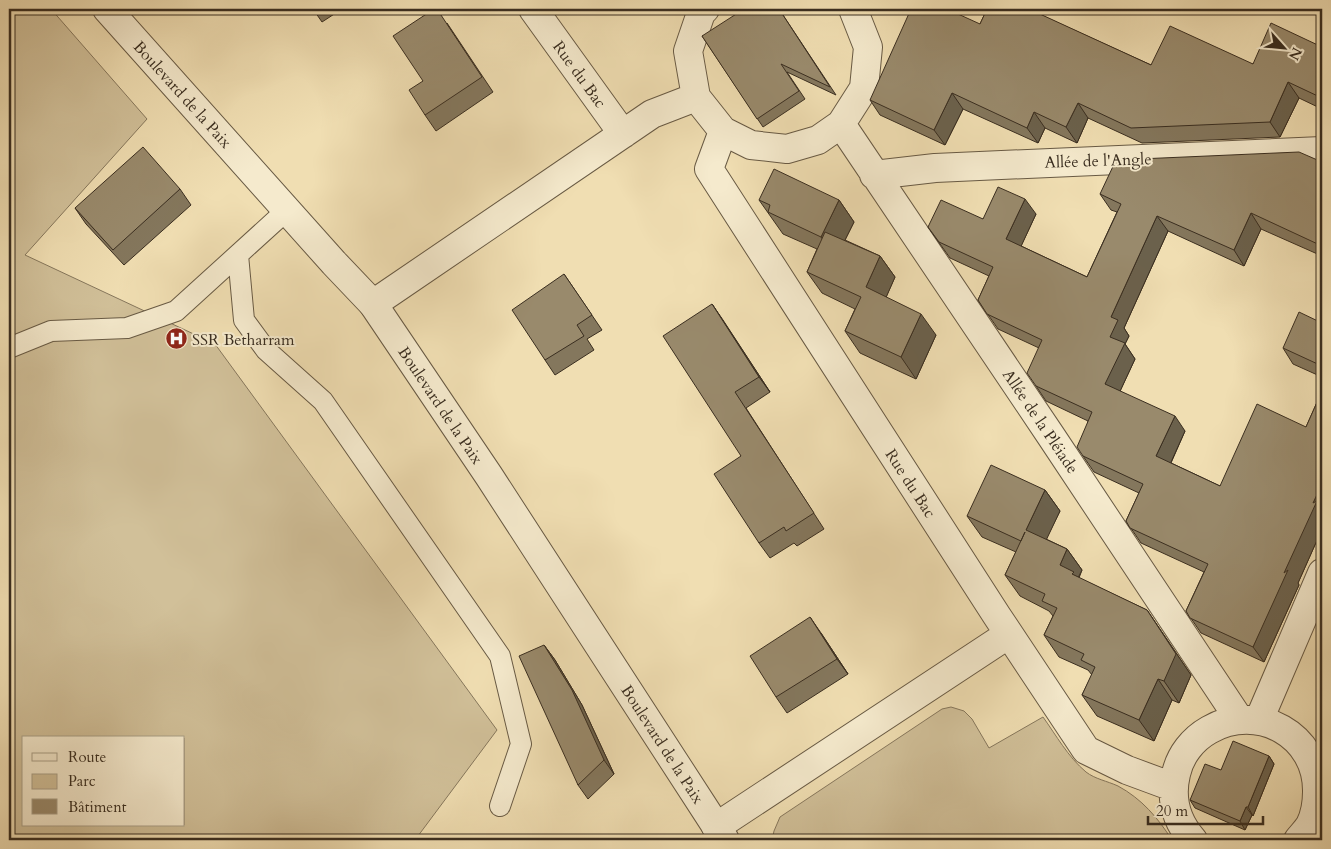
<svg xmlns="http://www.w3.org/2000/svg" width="1331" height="849" viewBox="0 0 1331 849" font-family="Cardo,serif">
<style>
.green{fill:#d1c099;stroke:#86775c;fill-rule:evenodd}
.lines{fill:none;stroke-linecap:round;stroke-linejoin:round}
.service-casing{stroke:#685a44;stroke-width:22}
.minor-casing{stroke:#685a44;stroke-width:30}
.tertiary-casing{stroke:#685a44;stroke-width:30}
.service{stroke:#f5eacd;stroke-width:20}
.minor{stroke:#f5eacd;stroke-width:28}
.tertiary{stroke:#f5eacd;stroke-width:28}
.wall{fill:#84775d;stroke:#3a2e20}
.shaded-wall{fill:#6b614c;stroke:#3a2e20}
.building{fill:#998a6c;stroke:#3a2e20}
.labels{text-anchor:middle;stroke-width:4;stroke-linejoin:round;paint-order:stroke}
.street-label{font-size:16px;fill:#3a2e20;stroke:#f5eacd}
.poi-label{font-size:16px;fill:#3a2e20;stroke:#f5eacd;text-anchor:start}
</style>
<rect width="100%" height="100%" fill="#f0deb2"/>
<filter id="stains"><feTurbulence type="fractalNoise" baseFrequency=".004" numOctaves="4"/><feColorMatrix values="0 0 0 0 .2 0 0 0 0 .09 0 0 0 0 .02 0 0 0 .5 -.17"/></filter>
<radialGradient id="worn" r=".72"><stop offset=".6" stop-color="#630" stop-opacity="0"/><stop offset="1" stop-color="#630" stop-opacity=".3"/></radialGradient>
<!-- green -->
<path class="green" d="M 9,9 L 51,9 L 147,119 L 25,255 L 215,344 L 497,730 L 415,840 L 9,840 L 9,593 L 12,589 L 9,587 ZM 24,738 L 184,738 L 184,825 L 24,825 Z
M 951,707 L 964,711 L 972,719 L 989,748 L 1043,717 C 1056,735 1068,757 1086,772 C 1095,779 1107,781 1118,786 C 1142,799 1158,818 1172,840 L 772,840 L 774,831 L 780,817 L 942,709 Z"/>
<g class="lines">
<defs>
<path id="service" d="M 238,255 L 244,320 L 266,350 L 323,401 L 500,656 L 521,744 L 500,806
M 9,348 L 51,331 L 127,328 L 176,311 L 287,210"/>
<path id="minor" d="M 533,9 L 623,134
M 705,9 L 701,13 L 688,51 L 696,97 L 723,131 L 751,145 L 787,149 L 818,140 L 841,124 L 864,88 L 868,47 L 853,9
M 841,124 L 1051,436 L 1239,719
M 723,131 L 709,169 L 997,616 L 1086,750 L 1127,770 L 1173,787
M 874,175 L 935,168 L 1322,151
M 373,304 L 652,114 L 696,97
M 1259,720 L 1322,573
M 716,827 L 1009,634
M 1193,840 C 1176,821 1170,799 1176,774 C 1180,755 1193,739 1209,730 C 1258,702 1318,735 1317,792 C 1317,803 1315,815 1310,825 C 1307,830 1302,835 1298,840"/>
<path id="tertiary" d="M 107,9 L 334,263 L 373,304 L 489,476 L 725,840"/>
</defs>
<!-- service casing -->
<use href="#service" class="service-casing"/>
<!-- minor casing -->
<use href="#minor" class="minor-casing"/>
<!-- tertiary casing -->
<use href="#tertiary" class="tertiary-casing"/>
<!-- service -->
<use href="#service" class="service"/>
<!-- minor -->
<use href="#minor" class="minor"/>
<!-- tertiary -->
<use href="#tertiary" class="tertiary"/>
</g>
<!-- wall -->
<path class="wall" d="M 313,9 L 342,9 L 322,22 Z
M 779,9 L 836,95 L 787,72 L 805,99 L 763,127 L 702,36 Z
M 987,9 L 1031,9 L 1032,11 L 1151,65 L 1253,64 L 1322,47 L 1322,109 L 1299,98 L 1280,137 L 1142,143 L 1088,118 L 1077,143 L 1045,128 L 1038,143 L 963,109 L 945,145 L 880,115 L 870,100 L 980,24 Z
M 1298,9 L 1306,9 L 1300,11 Z
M 447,23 L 493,92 L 436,131 L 425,115 L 423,81 Z
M 1322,162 L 1322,256 L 1261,229 L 1244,266 L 1168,231 L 1124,328 L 1129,336 L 1125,344 L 1135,359 L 1120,391 L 1185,431 L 1171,463 L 1220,486 L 1306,427 L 1322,391 L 1322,529 L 1298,583 L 1299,585 L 1264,662 L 1201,633 L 1186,611 L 1204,572 L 1141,543 L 1126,521 L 1139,493 L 1094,472 L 1083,456 L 1088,421 L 1046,401 L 1036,386 L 1039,348 L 998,329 L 978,300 L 989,276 L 950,258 L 928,227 L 983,219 L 1036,214 L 1021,246 L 1087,277 L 1117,212 L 1111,210 L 1100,194 Z
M 180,189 L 191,205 L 124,265 L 86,224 L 75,208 Z
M 759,200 L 839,200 L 854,222 L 845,240 L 880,256 L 895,277 L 886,297 L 936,335 L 916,379 L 860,353 L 845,331 L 855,309 L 822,293 L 807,272 L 817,249 L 783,234 Z
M 564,274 L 602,330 L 587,339 L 594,350 L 555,375 L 545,360 Z
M 712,304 L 770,392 L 746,408 L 824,529 L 797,546 L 794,543 L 770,558 L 759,543 L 741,456 Z
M 1322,323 L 1322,377 L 1293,364 L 1283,348 Z
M 1045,490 L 1060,511 L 1046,539 L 1067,549 L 1082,570 L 1079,578 L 1147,610 L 1191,675 L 1179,703 L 1172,700 L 1154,741 L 1097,716 L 1082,695 L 1092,675 L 1088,670 L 1059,657 L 1044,635 L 1053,616 L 1049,611 L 1020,596 L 1005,575 L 1016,552 L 982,537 L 967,516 Z
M 821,633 L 848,674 L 787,713 L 776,697 Z
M 544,645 L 555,660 L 582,705 L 614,774 L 588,799 L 578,785 Z
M 1269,756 L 1274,764 L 1253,816 L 1252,815 L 1245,830 L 1195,808 L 1190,800 L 1221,770 Z"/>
<!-- shaded-wall -->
<path class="shaded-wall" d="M 1288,82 L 1299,98 L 1280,137 L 1270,122 Z
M 952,93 L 963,109 L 945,145 L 934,130 Z
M 1078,103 L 1088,118 L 1077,143 L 1066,127 Z
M 1034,112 L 1045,128 L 1038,143 L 1027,128 Z
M 1025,199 L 1036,214 L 1017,255 L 1006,239 Z
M 839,200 L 854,222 L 836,258 L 821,237 Z
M 1251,213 L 1261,229 L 1244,266 L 1234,250 Z
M 1157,216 L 1168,231 L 1124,328 L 1129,336 L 1125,344 L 1135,359 L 1116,400 L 1105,384 L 1110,337 L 1111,317 Z
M 880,256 L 895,277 L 881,309 L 866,287 Z
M 712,304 L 723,320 L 770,392 L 759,377 Z
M 921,314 L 936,335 L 916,379 L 901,357 Z
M 1175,416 L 1185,431 L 1167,471 L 1156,456 Z
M 1322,484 L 1322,529 L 1298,583 L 1299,585 L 1264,662 L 1253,647 L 1313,503 Z
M 1045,490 L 1060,511 L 1041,551 L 1026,530 Z
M 1067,549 L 1082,570 L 1078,578 L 1060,565 Z
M 1147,610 L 1191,675 L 1179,703 L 1164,681 Z
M 810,617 L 821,633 L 848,674 L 837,659 Z
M 544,645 L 555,660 L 582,705 L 614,774 L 604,760 Z
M 1158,679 L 1172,700 L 1154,741 L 1139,720 Z
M 1269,756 L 1274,764 L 1253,816 L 1248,807 Z
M 1246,807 L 1252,815 L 1245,830 L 1240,821 Z"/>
<!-- building -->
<path class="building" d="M 434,9 L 437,9 L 482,77 L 425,115 L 409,90 L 423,81 L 393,36 Z
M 744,9 L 779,9 L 830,87 L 781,64 L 799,91 L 757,119 L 702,36 Z
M 911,9 L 947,9 L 980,24 L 987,9 L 1029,9 L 1151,65 L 1170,26 L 1253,64 L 1271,23 L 1322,47 L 1322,98 L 1288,82 L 1270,122 L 1131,128 L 1078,103 L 1066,127 L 1034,112 L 1027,128 L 952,93 L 934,130 L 870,100 Z
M 143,147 L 180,189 L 113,250 L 75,208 Z
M 1299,152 L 1322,162 L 1322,246 L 1251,213 L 1234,250 L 1157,216 L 1111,317 L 1118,320 L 1110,337 L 1125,343 L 1105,384 L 1175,416 L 1156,456 L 1220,486 L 1257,404 L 1306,427 L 1322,391 L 1322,484 L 1313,503 L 1317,501 L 1284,573 L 1288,570 L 1253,647 L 1190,618 L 1186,611 L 1208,564 L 1130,528 L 1126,521 L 1143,484 L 1083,456 L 1077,447 L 1092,412 L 1036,386 L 1027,373 L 1042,340 L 987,314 L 978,300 L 993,267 L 939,242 L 928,227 L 941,200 L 983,219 L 998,187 L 1025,199 L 1006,239 L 1087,277 L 1121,204 L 1100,194 L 1116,160 Z
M 774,169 L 839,200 L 821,237 L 768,212 L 770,205 L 759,200 Z
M 825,232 L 880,256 L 866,287 L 921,314 L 901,357 L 845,331 L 861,297 L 807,272 Z
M 564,274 L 592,315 L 577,325 L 584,336 L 545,360 L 512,310 Z
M 712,304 L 759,377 L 735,392 L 814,513 L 786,531 L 784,527 L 759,543 L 714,474 L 741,456 L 663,336 Z
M 1299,312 L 1322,323 L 1322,366 L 1283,348 Z
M 991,465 L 1045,490 L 1026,530 L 1067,549 L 1060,565 L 1074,572 L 1072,574 L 1147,610 L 1176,654 L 1164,681 L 1158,679 L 1139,720 L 1082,695 L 1095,667 L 1081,660 L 1084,654 L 1044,635 L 1057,608 L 1042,601 L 1045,594 L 1005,575 L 1025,532 L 1021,541 L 967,516 Z
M 810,617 L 837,659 L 776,697 L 750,656 Z
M 544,645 L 572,690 L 604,760 L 578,785 L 519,656 Z
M 1233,741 L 1269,756 L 1248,807 L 1246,807 L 1240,821 L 1190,800 L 1205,764 L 1221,770 Z
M 589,835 L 594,840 L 582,840 Z"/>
<!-- icons -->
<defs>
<symbol id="hospital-disc" viewBox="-11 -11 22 22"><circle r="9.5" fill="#8f2418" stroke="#f5eacd"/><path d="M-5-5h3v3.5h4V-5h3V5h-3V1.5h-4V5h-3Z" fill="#fff"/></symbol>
</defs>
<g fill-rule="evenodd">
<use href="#hospital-disc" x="164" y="326" width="25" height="25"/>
</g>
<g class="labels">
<!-- street labels -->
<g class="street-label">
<text transform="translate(580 74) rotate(54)" y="6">Rue du Bac</text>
<text transform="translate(183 94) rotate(48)" y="6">Boulevard de la Paix</text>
<text transform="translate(1098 160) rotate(-2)" y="6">Allée de l'Angle</text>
<text transform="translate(441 405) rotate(56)" y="6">Boulevard de la Paix</text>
<text transform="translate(1041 421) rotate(56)" y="6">Allée de la Pléiade</text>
<text transform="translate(911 483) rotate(57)" y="6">Rue du Bac</text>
<text transform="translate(663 744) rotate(57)" y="6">Boulevard de la Paix</text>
</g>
<!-- poi labels -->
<g class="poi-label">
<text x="192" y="345">SSR Betharram</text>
</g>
</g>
<!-- margin -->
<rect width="1331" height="849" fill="none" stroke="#f0deb2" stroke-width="30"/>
<rect x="10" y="10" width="1311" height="829" fill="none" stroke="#3a2e20" stroke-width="2.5"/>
<rect x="15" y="15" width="1301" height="819" fill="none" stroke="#3a2e20"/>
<!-- legend -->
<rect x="22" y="736" width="162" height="90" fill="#f5eacd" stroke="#aa9f88"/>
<rect x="32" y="753" width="25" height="8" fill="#f5eacd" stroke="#aa9f88"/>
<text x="68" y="762" font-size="15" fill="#3a2e20">Route</text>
<rect x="32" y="774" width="25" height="15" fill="#d1c099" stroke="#aa9f88"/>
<text x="68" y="786" font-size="15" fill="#3a2e20">Parc</text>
<rect x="32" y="799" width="25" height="15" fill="#998a6c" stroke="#aa9f88"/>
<text x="68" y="812" font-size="15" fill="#3a2e20">Bâtiment</text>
<!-- north arrow -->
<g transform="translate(1284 48) rotate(117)" stroke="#f5eacd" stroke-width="4" paint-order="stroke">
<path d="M0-4L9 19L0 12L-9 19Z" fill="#3a2e20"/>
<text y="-8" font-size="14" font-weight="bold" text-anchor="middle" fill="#3a2e20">N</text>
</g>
<!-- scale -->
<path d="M1148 816v8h115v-8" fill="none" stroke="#3a2e20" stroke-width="2.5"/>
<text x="1156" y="816" font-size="15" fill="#3a2e20" stroke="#f5eacd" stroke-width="4" paint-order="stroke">20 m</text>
<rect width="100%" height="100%" filter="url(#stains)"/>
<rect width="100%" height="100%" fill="url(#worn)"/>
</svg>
